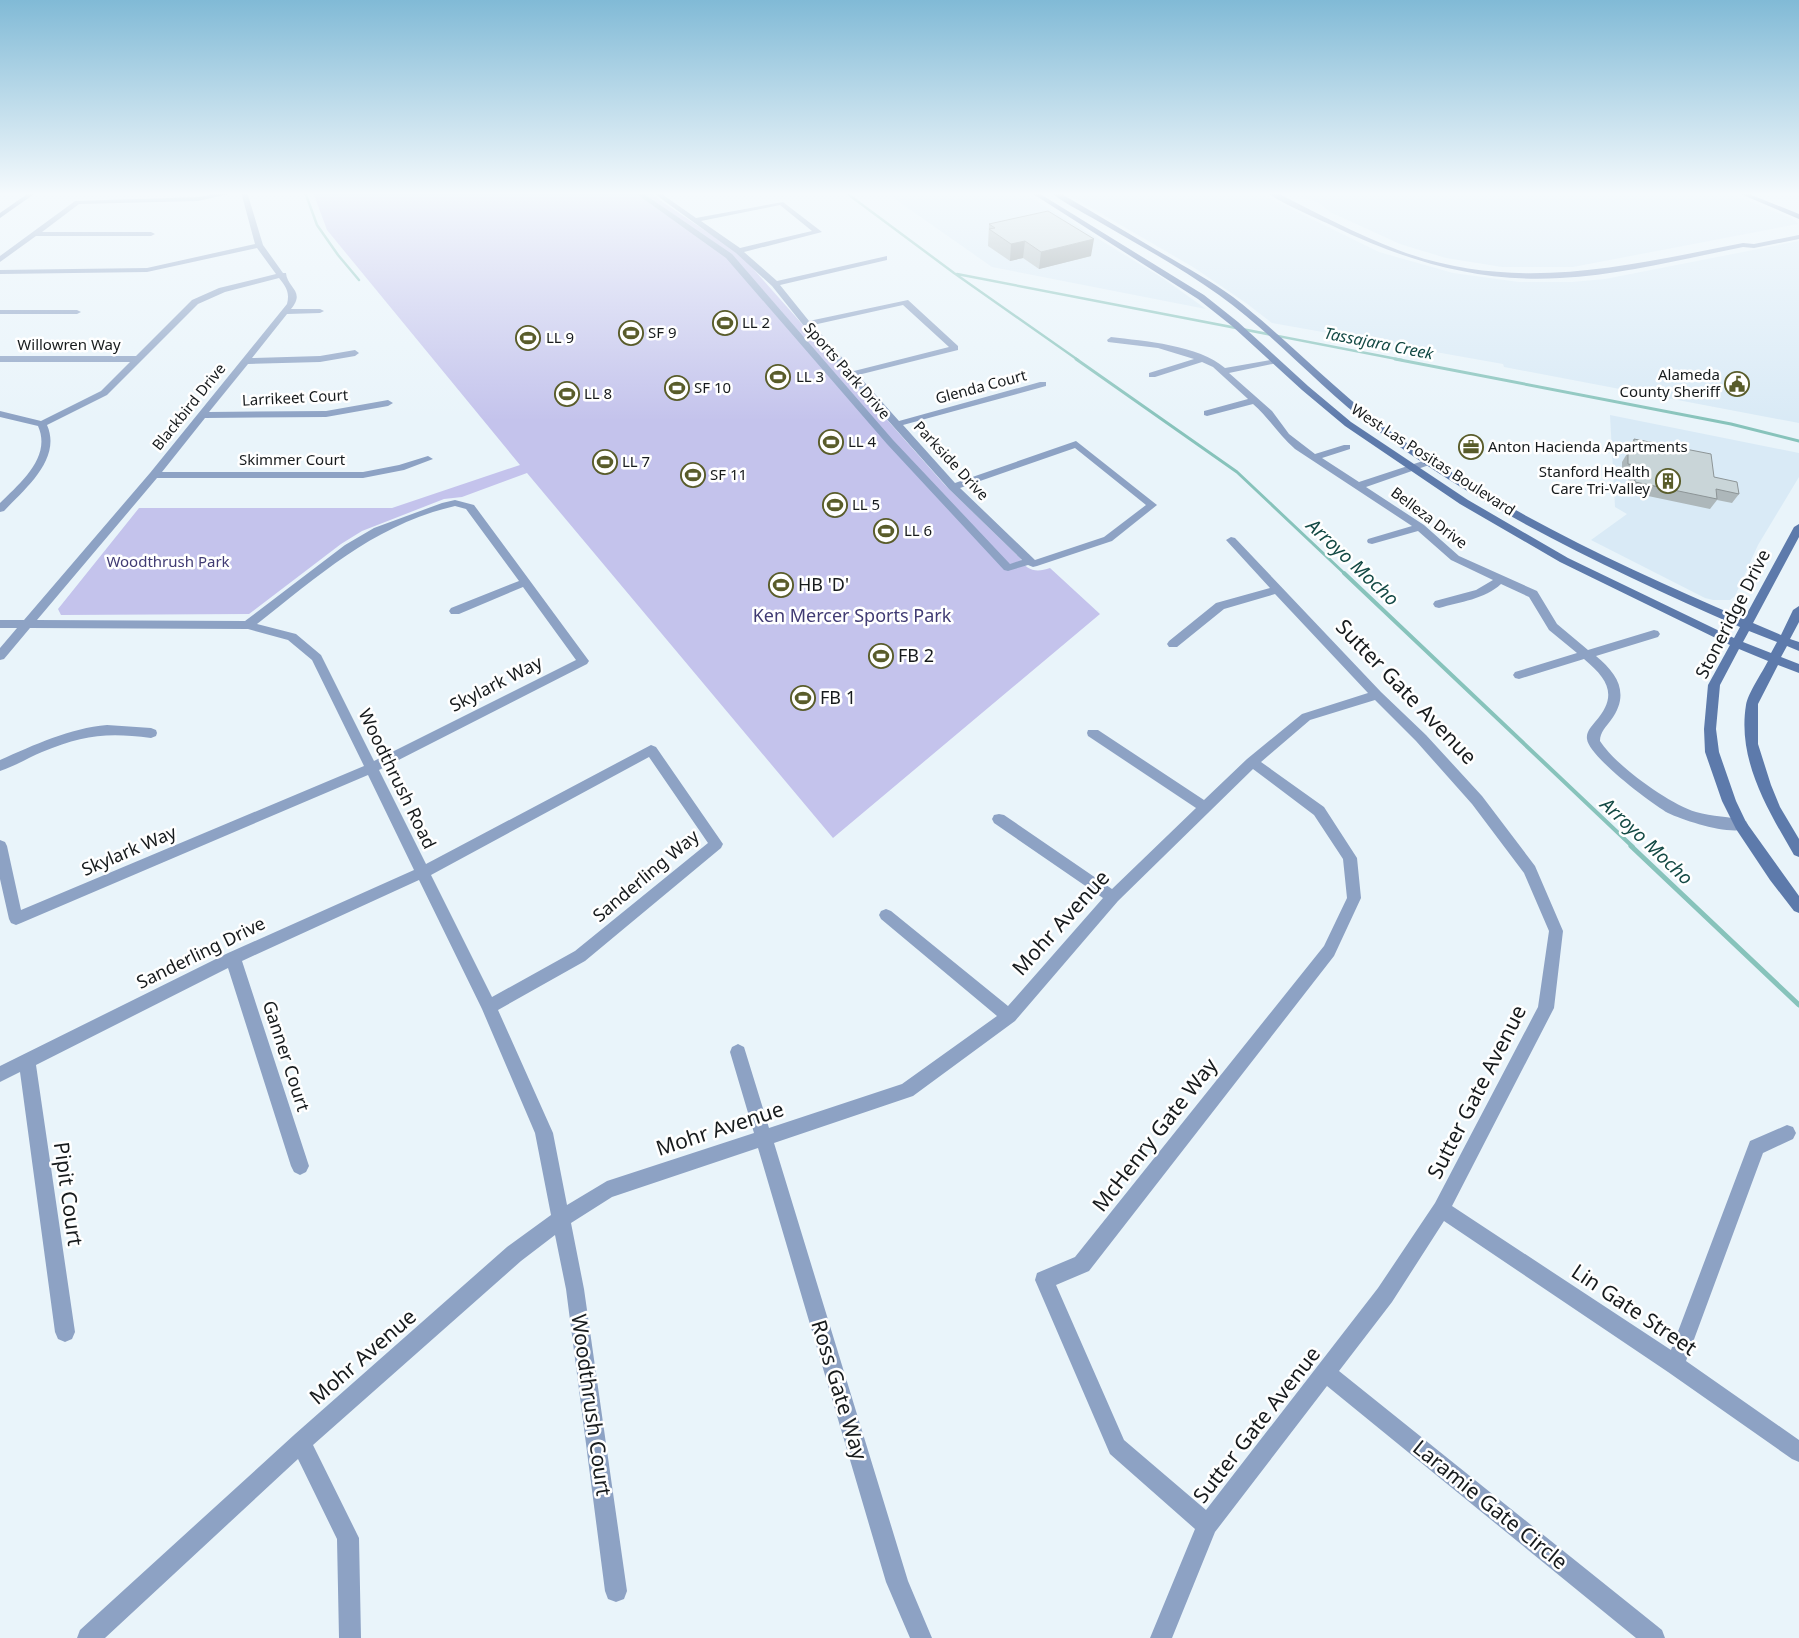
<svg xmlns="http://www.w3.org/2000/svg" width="1799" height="1638" viewBox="0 0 1799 1638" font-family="'Noto Sans',sans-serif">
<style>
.built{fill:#d9eaf6}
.green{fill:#c4c3ec}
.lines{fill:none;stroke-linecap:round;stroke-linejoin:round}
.stream-far3{stroke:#87c3bb;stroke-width:2.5}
.stream-far2{stroke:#87c3bb;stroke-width:3}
.stream-far1{stroke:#87c3bb;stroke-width:4}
.stream{stroke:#87c3bb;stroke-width:5}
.minor{fill:#8da2c4;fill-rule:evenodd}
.tertiary{fill:#8da2c4;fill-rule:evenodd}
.secondary{fill:#5d7aab;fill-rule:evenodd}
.wall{fill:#adb7ba}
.shaded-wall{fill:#8d9597}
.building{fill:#c9d5d8;stroke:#8d9597}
.labels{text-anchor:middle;stroke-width:5;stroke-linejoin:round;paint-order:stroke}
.far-poi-label{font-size:15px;fill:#171b1d;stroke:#fff;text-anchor:start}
.far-street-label{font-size:15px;fill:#171b1d;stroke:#fff}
.far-park-label{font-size:15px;fill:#403b73;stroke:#fff}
.far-water-label{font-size:16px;font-style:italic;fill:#144a45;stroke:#fff}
.poi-label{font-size:18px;fill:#171b1d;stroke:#fff;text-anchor:start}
.street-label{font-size:18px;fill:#171b1d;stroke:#fff}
.park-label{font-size:18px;fill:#403b73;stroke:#fff}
.water-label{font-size:19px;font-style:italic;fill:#144a45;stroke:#fff}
.near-street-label{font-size:21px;fill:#171b1d;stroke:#fff}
</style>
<rect width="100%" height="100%" fill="#e9f4fa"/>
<!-- built -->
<path class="built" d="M 885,192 L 1022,192 L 1164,279 L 1206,309 L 992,267 Z
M 1064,192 L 1257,192 L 1379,252 L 1453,273 L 1519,282 L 1572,282 L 1605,279 L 1799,241 L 1799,423 L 1504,367 L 1503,364 L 1272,323 L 1246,303 L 1193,267 Z
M 1290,192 L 1726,192 L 1793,219 L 1798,224 L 1573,267 L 1502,267 L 1446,258 L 1400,244 L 1330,212 L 1319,203 Z
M 1610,415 L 1799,453 L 1799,477 L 1758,545 L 1735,596 L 1730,600 L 1713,600 L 1705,598 L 1591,540 L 1627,514 L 1615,507 Z"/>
<!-- green -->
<path class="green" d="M 313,192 L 651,192 L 661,201 L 737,252 L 749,264 L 944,484 L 1020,558 C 1026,571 1037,573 1050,568 L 1100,614 L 833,838 L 527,473 L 462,497 L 444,499 L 362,531 L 341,544 L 249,614 L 61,615 L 58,609 L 139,508 L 392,508 L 520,465 L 327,230 Z"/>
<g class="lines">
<!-- stream-far3 -->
<path class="stream-far3" d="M 305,192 L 317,225 L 338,255 L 359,280
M 845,192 L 954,273 L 1078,360
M 957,274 L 1402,360"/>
<!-- stream-far2 -->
<path class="stream-far2" d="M 1076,359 L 1237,472 L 1345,574
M 1395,359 L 1731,424 L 1799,441"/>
<!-- stream-far1 -->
<path class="stream-far1" d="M 1344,573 L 1633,847"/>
<!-- stream -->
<path class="stream" d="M 1631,846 L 1799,1005"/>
<!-- minor -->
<path class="minor" d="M 226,192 L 238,192 L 198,201 L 79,204 L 42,232 L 151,232 L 155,234 L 151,236 L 36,236 L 0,262 L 0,256 L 75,201 L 198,197 Z
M 241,192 L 247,192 L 263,245 L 283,273 L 286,273 C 287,288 306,291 291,309 L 320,309 L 324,311 L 320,313 L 287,314 L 252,358 L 320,356 L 355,350 L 359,353 L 355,356 L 320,362 L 248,364 L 209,412 L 326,411 L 388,400 L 393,403 L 388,406 L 326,417 L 205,418 L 162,472 L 363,472 L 399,465 L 428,456 L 433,459 L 404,470 L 363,478 L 157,478 L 37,620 L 245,621 L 345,545 L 374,528 L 442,503 L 455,500 L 474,505 L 589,661 L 587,664 L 379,770 L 426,864 L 651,745 L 656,747 L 723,844 L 721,848 L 585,961 L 498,1010 L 553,1133 L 567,1205 L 607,1181 L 754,1133 L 730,1052 L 732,1047 L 738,1044 L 744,1047 L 769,1128 L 902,1084 L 997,1016 L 881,919 L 879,915 L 881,911 L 886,909 L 891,911 L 1008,1006 L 1103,898 L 994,823 L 992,819 L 994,815 L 999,814 L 1004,815 L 1112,889 L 1196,808 L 1088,736 L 1087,733 L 1088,730 L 1098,730 L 1204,800 L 1247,759 L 1302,714 L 1368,693 L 1275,594 L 1224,609 L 1177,647 L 1169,647 L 1167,644 L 1169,641 L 1216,603 L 1270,588 L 1226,540 L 1231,537 L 1235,538 L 1381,692 L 1426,735 L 1482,796 L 1535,866 L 1563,931 L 1554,1008 L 1452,1206 L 1671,1350 L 1750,1141 L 1787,1125 L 1793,1127 L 1796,1133 L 1793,1139 L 1763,1153 L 1686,1361 L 1799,1440 L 1799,1462 L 1792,1459 L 1668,1372 L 1444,1221 L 1392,1302 L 1339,1371 L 1662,1630 L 1665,1638 L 1636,1638 L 1327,1386 L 1215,1532 L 1172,1638 L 1150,1638 L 1195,1529 L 1110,1454 L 1035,1280 L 1037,1273 L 1075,1257 L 1324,946 L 1347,898 L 1343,859 L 1314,815 L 1253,769 L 1118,901 L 1015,1021 L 913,1096 L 774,1143 L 908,1581 L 932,1638 L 910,1638 L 886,1582 L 758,1148 L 612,1197 L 571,1223 L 584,1289 L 627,1591 L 624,1599 L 616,1602 L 608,1599 L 605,1591 L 566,1289 L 555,1235 L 521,1261 L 313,1445 L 359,1538 L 361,1638 L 339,1638 L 337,1539 L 298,1459 L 105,1638 L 77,1638 L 80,1630 L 294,1435 L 507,1247 L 551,1215 L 535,1133 L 482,1009 L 419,880 L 242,961 L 309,1166 L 306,1172 L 300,1175 L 294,1172 L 291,1166 L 228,968 L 36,1065 L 75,1332 L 72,1339 L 65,1342 L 58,1339 L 55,1332 L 20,1072 L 0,1082 L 0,1066 L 228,953 L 414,870 L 368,775 L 21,923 L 16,925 L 11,923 L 9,919 L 0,879 L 0,840 L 5,842 L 7,846 L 21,910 L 364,766 L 312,660 L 288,640 L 248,629 L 30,628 L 4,659 L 0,660 L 0,648 L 17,628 L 0,628 L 0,620 L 24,620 L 150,473 L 287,304 C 290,292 286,287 279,278 L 225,292 L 198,304 L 107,395 L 47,425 C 62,459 25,489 4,511 L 0,512 L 0,503 C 20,483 52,457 38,426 L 0,417 L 0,411 L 41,421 L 101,391 L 130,362 L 0,362 L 0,356 L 136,356 L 192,300 L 219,288 L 276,274 L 257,248 L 147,272 L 0,274 L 0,270 L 147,268 L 255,244 ZM 455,506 L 466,509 L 519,581 L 451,608 L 449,611 L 451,614 L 459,614 L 523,587 L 576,660 L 374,761 L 321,655 L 296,634 L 257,624 C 321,574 374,525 455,506 ZM 1375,700 L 1416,741 L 1472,804 L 1524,873 L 1549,931 L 1538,1007 L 1435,1203 L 1378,1288 L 1206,1510 L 1124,1440 L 1056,1285 L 1089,1271 L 1334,956 L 1361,898 L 1357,858 L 1324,807 L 1261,762 L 1310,720 ZM 649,757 L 708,843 L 575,951 L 492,997 L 431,875 Z
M 634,192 L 641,192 L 732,254 L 893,440 L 1010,564 L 1022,560 L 949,489 L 804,326 L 772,286 L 736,253 L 652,192 L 659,192 L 696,218 L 783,202 L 822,232 L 744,252 L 777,281 L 887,256 L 887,260 L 780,285 L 809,321 L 908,300 L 958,346 L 958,350 L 858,375 L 899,421 L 1040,382 L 1046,382 L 1046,386 L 903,425 L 955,483 L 1076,441 L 1157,505 L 1112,541 L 1037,566 L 1033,567 L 1028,565 L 1008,571 L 1004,570 L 887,444 L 726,258 ZM 780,205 L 812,231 L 740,248 L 701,221 ZM 903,305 L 949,347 L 854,371 L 813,325 ZM 1075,448 L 1146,505 L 1104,537 L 1035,560 L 960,488 Z
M 0,310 L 77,310 L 81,312 L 77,314 L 0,314 Z
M 1111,337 C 1144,341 1199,345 1225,368 L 1277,359 L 1277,363 L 1229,373 L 1272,411 L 1289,434 L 1315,454 L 1344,445 L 1350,445 L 1350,449 L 1322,458 L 1359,482 L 1426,460 L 1432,460 L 1432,464 L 1366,487 L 1424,525 L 1459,556 L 1537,591 L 1557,624 L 1588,650 L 1654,630 L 1658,631 L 1660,634 L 1658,637 L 1596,656 C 1618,674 1630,694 1611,720 C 1606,727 1600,732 1600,741 C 1615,765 1669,804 1696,812 C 1712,817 1730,816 1746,821 L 1748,825 L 1746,829 C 1728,835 1685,821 1668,813 C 1652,804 1589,757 1587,739 C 1586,732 1591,727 1595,722 C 1618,696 1609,680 1584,659 L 1519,679 L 1515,678 L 1513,675 L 1515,672 L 1577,653 L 1549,630 L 1529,597 L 1501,584 C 1485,599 1460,602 1439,608 L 1435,607 L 1433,604 L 1435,601 L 1476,590 L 1493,580 L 1451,560 L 1418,531 L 1372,544 L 1368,543 L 1367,541 L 1368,539 L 1412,526 L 1295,449 C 1279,435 1269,418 1253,404 L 1207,416 L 1204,415 L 1204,411 L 1248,399 L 1213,367 L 1202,362 L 1155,377 L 1149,377 L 1149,373 L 1194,359 L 1158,348 L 1108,342 L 1107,340 Z
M 107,725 L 151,728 L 156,730 L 157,733 L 156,736 L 151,738 C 107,732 83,735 42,752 C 28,758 15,766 0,771 L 0,760 C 34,745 70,728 107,725 Z"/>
<!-- tertiary -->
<path class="tertiary" d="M 1267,192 L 1275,192 C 1315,212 1356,234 1398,250 C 1515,294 1626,266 1743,243 L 1754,244 L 1799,235 L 1799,239 L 1754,248 L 1743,247 C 1682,259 1622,275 1560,278 C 1480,283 1405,261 1333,226 C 1320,220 1274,200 1267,192 Z"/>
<!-- secondary -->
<path class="secondary" d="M 30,192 L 37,192 L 0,218 L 0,213 Z
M 1030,192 L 1037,192 L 1204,295 L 1238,322 L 1308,386 L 1351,422 L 1468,500 L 1568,558 L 1734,638 L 1740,627 C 1613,571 1486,512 1375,429 C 1320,388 1275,335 1219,295 C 1180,267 1137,244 1096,220 C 1081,211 1063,203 1051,192 L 1058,192 C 1090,210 1121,229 1153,248 C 1180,264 1207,278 1233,297 C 1291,342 1341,397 1401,439 C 1507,513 1625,568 1744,619 L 1794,527 L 1799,524 L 1799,537 L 1753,623 L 1781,635 L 1793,610 L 1799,606 L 1799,622 L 1790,639 L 1799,642 L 1799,651 L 1787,646 L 1781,657 L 1799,664 L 1799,673 L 1778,665 L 1758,704 L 1758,744 L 1771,785 L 1780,807 L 1799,839 L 1799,857 L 1794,855 C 1768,810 1737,760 1746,705 C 1748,693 1762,673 1768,661 L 1739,649 L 1720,685 L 1716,729 L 1719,752 L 1736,801 L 1746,822 L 1799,896 L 1799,913 L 1794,911 L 1770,880 L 1736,829 L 1722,801 L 1705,752 L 1704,729 L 1708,685 L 1730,645 L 1560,562 L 1460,504 L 1345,426 L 1302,390 L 1232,326 L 1198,299 ZM 1749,631 L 1777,642 L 1771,653 L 1743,642 Z
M 1736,192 L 1744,192 L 1799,214 L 1799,219 Z"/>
</g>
<!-- wall -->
<path class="wall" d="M 989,224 L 1091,256 L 1039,269 L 1023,258 L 1010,261 L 988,246 Z
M 1634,439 L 1714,477 L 1739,494 L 1732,503 L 1717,500 L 1710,509 L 1629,492 L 1628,474 L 1622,473 L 1622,462 L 1628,452 L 1628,449 Z"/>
<!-- shaded-wall -->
<path class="shaded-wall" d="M 1094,239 L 1091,256 L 1039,269 L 1041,252 Z
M 1025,241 L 1023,258 L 1010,261 L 1011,244 Z"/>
<!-- building -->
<path class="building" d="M 1048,211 L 1094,239 L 1041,252 L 1025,241 L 1011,244 L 989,229 L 995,228 L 989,224 Z
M 1634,439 L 1711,454 L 1714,477 L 1737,482 L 1739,494 L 1716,489 L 1717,499 L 1635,482 L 1634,465 L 1628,464 L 1628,452 L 1634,454 Z"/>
<!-- sky -->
<linearGradient id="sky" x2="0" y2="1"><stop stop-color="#81bad6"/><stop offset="0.46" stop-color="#f5fafd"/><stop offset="1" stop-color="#f5fafd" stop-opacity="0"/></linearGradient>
<rect width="1799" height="421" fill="url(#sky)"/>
<!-- icons -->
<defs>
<symbol id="stadium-ring" viewBox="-11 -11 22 22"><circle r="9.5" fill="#fff" stroke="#595c2a" stroke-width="1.5"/><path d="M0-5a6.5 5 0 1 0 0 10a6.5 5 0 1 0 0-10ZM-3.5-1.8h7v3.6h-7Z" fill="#595c2a"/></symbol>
<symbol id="civic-ring" viewBox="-11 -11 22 22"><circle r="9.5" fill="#fff" stroke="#595c2a" stroke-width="1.5"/><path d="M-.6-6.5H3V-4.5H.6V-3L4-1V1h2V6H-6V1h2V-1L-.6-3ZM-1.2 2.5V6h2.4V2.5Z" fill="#595c2a"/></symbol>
<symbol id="office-ring" viewBox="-11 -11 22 22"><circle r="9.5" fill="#fff" stroke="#595c2a" stroke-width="1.5"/><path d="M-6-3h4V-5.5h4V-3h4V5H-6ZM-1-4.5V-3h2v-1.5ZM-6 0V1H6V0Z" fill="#595c2a"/></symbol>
<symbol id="building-ring" viewBox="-11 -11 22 22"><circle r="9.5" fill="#fff" stroke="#595c2a" stroke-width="1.5"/><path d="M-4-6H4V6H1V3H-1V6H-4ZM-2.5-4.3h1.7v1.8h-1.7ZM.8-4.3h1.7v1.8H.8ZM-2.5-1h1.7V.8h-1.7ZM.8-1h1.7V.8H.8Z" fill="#595c2a"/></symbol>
</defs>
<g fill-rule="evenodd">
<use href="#stadium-ring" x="711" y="309" width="28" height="28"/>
<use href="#stadium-ring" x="617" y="319" width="28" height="28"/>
<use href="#stadium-ring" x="514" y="324" width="28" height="28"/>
<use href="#stadium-ring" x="764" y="363" width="28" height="28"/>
<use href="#civic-ring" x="1723" y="370" width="28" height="28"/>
<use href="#stadium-ring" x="663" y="374" width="28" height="28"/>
<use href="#stadium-ring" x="553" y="380" width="28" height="28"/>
<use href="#stadium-ring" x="817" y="428" width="28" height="28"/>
<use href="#office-ring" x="1457" y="433" width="28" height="28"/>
<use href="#stadium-ring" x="591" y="448" width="28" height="28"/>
<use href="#stadium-ring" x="679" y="461" width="28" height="28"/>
<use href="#building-ring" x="1654" y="467" width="28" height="28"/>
<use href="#stadium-ring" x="821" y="491" width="28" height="28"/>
<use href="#stadium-ring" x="872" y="517" width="28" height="28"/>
<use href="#stadium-ring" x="767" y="571" width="28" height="28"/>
<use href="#stadium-ring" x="867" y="642" width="28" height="28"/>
<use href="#stadium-ring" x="789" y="684" width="28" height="28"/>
</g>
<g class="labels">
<!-- far-poi labels -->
<g class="far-poi-label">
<text x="742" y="328">LL 2</text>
<text x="648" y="338">SF 9</text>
<text x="546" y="343">LL 9</text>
<text x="1720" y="380" text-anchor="end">Alameda<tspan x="1720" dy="17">County Sheriff</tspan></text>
<text x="796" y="382">LL 3</text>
<text x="694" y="393">SF 10</text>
<text x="584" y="399">LL 8</text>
<text x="848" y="447">LL 4</text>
<text x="1488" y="452">Anton Hacienda Apartments</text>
<text x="622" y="467">LL 7</text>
<text x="1650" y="477" text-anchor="end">Stanford Health<tspan x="1650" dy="17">Care Tri-Valley</tspan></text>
<text x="710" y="480">SF 11</text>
<text x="852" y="510">LL 5</text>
<text x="904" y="536">LL 6</text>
</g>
<!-- far-street labels -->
<g class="far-street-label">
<text x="69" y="350">Willowren Way</text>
<text transform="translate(847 371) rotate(49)" y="5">Sports Park Drive</text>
<text transform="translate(981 387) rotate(-15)" y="5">Glenda Court</text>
<text transform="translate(295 398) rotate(-3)" y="5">Larrikeet Court</text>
<text transform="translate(189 407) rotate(-51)" y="5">Blackbird Drive</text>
<text x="292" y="465">Skimmer Court</text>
<text transform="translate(1433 460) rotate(33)" y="5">West Las Positas Boulevard</text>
<text transform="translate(951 461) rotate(47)" y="5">Parkside Drive</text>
<text transform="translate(1429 518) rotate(37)" y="5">Belleza Drive</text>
</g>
<!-- far-park labels -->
<g class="far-park-label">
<text x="168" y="567">Woodthrush Park</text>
</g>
<!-- far-water labels -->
<g class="far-water-label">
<text transform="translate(1379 343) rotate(11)" y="6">Tassajara Creek</text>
</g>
<!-- poi labels -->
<g class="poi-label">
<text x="798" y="591">HB 'D'</text>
<text x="898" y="662">FB 2</text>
<text x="820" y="704">FB 1</text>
</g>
<!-- street labels -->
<g class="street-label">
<text transform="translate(1733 614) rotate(-63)" y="6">Stoneridge Drive</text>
<text transform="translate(496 684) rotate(-27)" y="6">Skylark Way</text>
<text transform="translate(397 779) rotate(64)" y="6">Woodthrush Road</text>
<text transform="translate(129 851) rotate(-23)" y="6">Skylark Way</text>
<text transform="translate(646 876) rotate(-40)" y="6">Sanderling Way</text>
<text transform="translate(201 953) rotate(-26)" y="6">Sanderling Drive</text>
<text transform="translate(286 1056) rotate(72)" y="6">Ganner Court</text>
</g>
<!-- park labels -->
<g class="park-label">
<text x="852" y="622">Ken Mercer Sports Park</text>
</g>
<!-- water labels -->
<g class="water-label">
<text transform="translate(1353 562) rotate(43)" y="7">Arroyo Mocho</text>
<text transform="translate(1647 841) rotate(43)" y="7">Arroyo Mocho</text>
</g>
<!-- near-street labels -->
<g class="near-street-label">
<text transform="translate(1406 692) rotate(46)" y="7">Sutter Gate Avenue</text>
<text transform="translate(1061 923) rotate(-48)" y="7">Mohr Avenue</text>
<text transform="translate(1477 1092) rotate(-63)" y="7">Sutter Gate Avenue</text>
<text transform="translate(720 1129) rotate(-18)" y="7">Mohr Avenue</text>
<text transform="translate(1155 1135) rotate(-52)" y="7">McHenry Gate Way</text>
<text transform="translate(68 1194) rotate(82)" y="7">Pipit Court</text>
<text transform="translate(1634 1310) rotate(34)" y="7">Lin Gate Street</text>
<text transform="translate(363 1357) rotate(-41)" y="7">Mohr Avenue</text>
<text transform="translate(839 1390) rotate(73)" y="7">Ross Gate Way</text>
<text transform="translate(591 1405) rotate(82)" y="7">Woodthrush Court</text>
<text transform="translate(1257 1425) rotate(-52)" y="7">Sutter Gate Avenue</text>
<text transform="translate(1490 1505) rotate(39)" y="7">Laramie Gate Circle</text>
</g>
</g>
</svg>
